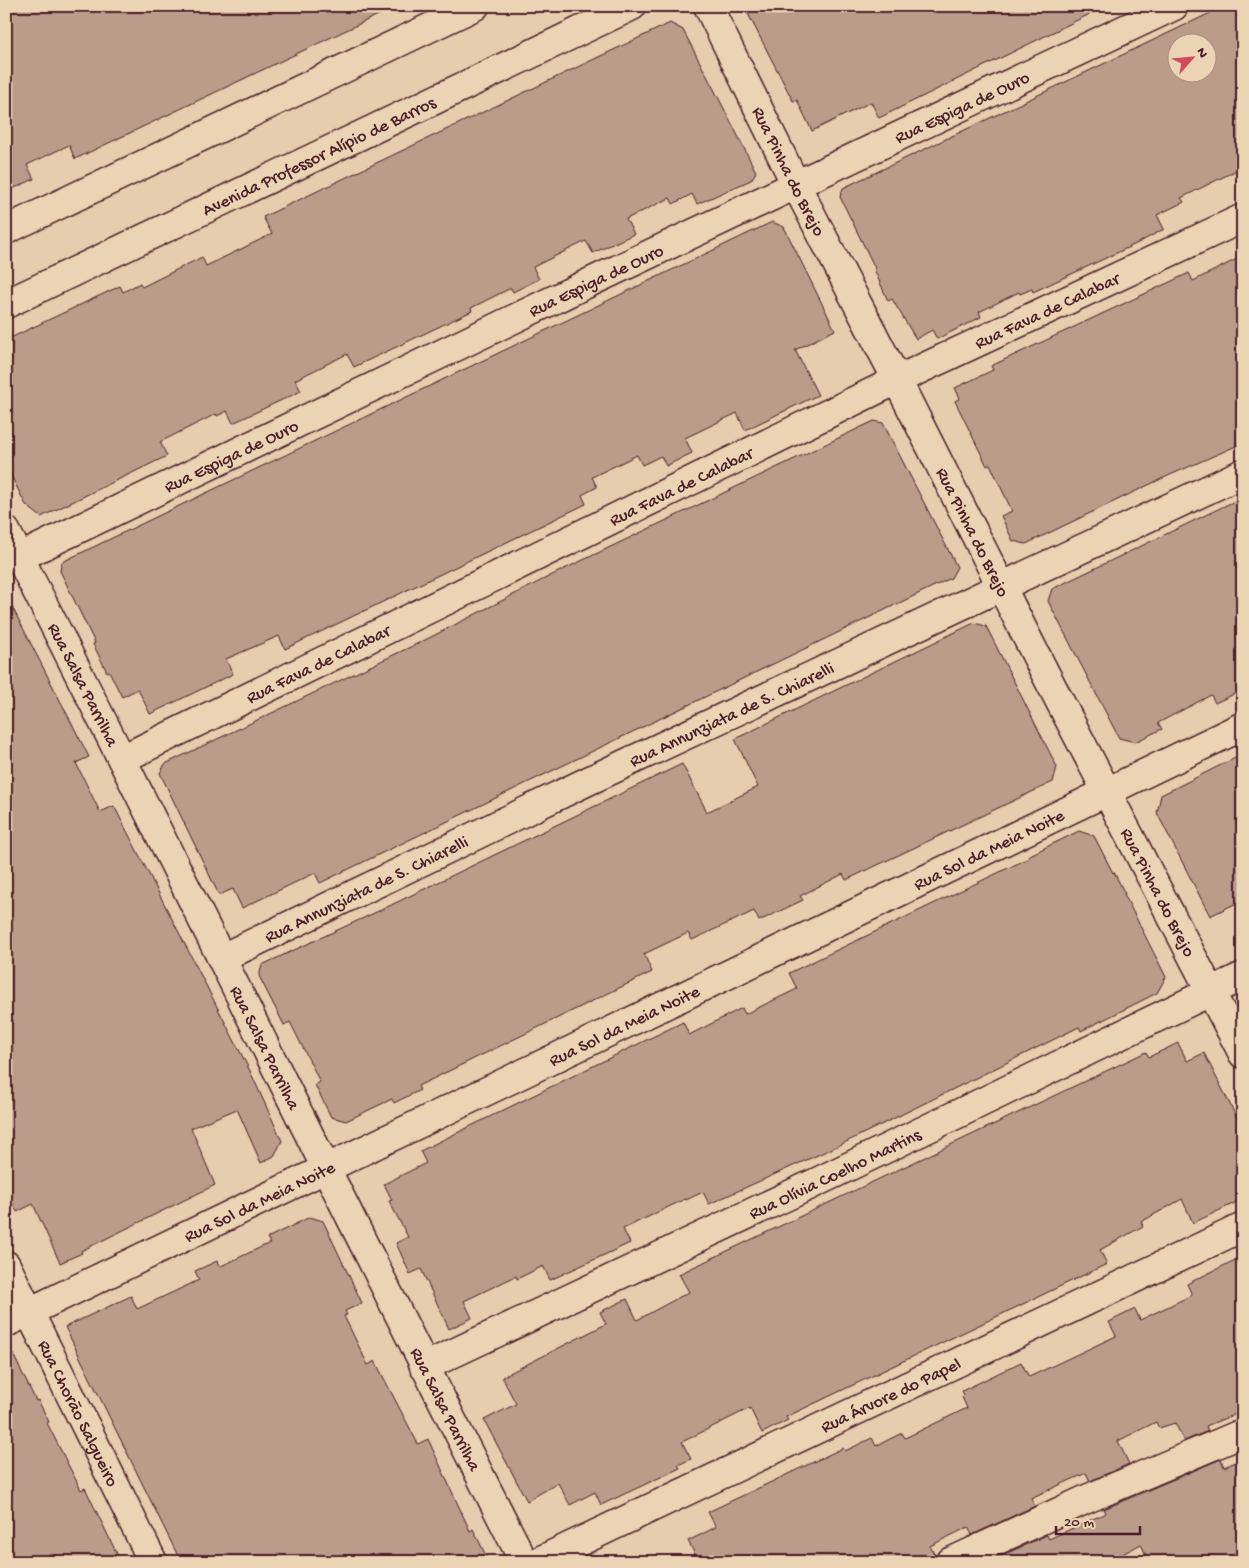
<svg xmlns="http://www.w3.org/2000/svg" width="1249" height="1568" viewBox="0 0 1249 1568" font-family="'Gochi Hand',sans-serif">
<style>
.building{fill:#b99c89;stroke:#4a1f2b;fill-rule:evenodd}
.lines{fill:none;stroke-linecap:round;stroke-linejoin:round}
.minor-casing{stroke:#4a1f2b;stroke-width:31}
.minor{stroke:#ebd4b3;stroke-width:28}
.labels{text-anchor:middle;stroke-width:4;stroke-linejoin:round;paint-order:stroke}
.street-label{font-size:18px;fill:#4a1f2b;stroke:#ebd4b3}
</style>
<rect width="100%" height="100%" fill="#e5cdae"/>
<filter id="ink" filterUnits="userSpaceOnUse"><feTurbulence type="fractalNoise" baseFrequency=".02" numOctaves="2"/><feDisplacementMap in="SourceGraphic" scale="10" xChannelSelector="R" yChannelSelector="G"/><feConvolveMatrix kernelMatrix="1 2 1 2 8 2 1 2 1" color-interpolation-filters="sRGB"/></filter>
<g filter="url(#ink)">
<!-- building -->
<path class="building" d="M 6,6 L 397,6 L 75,159 L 69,145 L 27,165 L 34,179 L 6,192 Z
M 744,6 L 1106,6 L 879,118 L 871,102 L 812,131 L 797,100 L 793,101 Z
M 1225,6 L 1243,6 L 1243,167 L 1181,198 L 1184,202 L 1157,215 L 1164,229 L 1140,242 L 1033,292 L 1032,289 L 1020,294 L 1019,292 L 979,312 L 981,317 L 937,339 L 932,330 L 916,339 L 892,299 L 888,301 L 874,269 L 875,268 L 840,197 L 843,188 ZM 1176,42 L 1206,42 L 1206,72 L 1176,72 Z
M 670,23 L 683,30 L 732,124 L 756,172 L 751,180 L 697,204 L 692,194 L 673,204 L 670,198 L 626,219 L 634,234 L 593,253 L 586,241 L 533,267 L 539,279 L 513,292 L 511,288 L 471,308 L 472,311 L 354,367 L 347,354 L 295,380 L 301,391 L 233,423 L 227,411 L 217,416 L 216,414 L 160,442 L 167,456 L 41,517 L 26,505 L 6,466 L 6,340 L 120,286 L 123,292 L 140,283 L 142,287 L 202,257 L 206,266 L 272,234 L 263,217 Z
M 772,222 L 784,227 L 835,330 L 795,350 L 818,395 L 745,430 L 737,413 L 685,438 L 692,453 L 666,466 L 661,456 L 642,465 L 637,455 L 592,477 L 597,487 L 582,495 L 586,504 L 285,649 L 279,636 L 226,659 L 233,674 L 150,714 L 138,689 L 122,697 L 109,671 L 107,672 L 93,644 L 95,643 L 60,571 L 62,562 Z
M 1243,256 L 1243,443 L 1161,479 L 1026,544 L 1013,541 L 1001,516 L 1012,511 L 990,464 L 987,466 L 955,401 L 960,398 L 955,388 L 993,370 L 991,366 L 1189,273 L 1193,281 Z
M 874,421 L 883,423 L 957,567 L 951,578 L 320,883 L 315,873 L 242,908 L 233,889 L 219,895 L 160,773 L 165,764 L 427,639 L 556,573 Z
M 1243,497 L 1243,690 L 1215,703 L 1211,695 L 1158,723 L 1162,729 L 1135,742 L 1119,738 L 1048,601 L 1052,589 Z
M 6,595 L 89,757 L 76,763 L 100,812 L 114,806 L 250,1071 L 282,1141 L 274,1156 L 261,1163 L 237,1109 L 191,1128 L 215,1185 L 81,1251 L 82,1253 L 60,1263 L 33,1204 L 17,1212 L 6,1190 Z
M 974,623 L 986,626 L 1057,767 L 1053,782 L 846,880 L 843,874 L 800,896 L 803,900 L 759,921 L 754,911 L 692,940 L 688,933 L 644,954 L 652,972 L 418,1086 L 420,1090 L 394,1103 L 392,1099 L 346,1121 L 331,1117 L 315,1085 L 320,1082 L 290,1022 L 284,1025 L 259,976 L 262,965 L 385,908 L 682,764 L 707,812 L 758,787 L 735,739 Z
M 1243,754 L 1243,900 L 1210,916 L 1157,813 L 1161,795 Z
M 1079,831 L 1094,836 L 1113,873 L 1114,872 L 1125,894 L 1124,894 L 1166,977 L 1157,993 L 1081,1031 L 1079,1027 L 842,1144 L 709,1204 L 703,1192 L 686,1200 L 685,1199 L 623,1229 L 630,1243 L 550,1280 L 543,1266 L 517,1279 L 516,1276 L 464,1301 L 472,1318 L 449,1329 L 421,1269 L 410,1274 L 396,1243 L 408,1237 L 389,1201 L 392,1200 L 384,1184 L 426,1163 L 420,1151 L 683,1022 L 689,1035 L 742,1008 L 745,1014 L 797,989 L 789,973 L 1029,858 L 1028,856 Z
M 1178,1043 L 1187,1061 L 1204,1053 L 1243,1130 L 1243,1199 L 1193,1223 L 1182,1199 L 1141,1222 L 1143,1226 L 1100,1250 L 1107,1264 L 786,1417 L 788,1420 L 762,1433 L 750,1408 L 682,1442 L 691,1459 L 678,1465 L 680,1468 L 601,1505 L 595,1492 L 570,1505 L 558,1483 L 527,1501 L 484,1420 L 516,1404 L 502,1377 L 606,1324 L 600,1312 L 627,1299 L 637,1320 L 689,1292 L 679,1274 L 1146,1052 L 1149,1057 Z
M 310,1217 L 323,1221 L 362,1303 L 345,1311 L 347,1315 L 344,1316 L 368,1365 L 375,1361 L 418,1444 L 428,1439 L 470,1531 L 473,1529 L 489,1562 L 181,1562 L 65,1327 L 131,1296 L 137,1309 L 199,1280 L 195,1271 L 217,1261 L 219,1267 L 270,1243 L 267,1238 Z
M 1243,1256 L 1243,1411 L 1206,1426 L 1208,1431 L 1184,1441 L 1175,1423 L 1159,1428 L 1156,1422 L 1118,1441 L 1129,1464 L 1090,1481 L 1086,1473 L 1031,1498 L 1035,1506 L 972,1535 L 968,1527 L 930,1546 L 936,1557 L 935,1562 L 699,1562 L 688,1541 L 716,1527 L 708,1512 L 843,1448 L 845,1451 L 872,1438 L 876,1446 L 902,1433 L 905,1438 L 967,1408 L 962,1397 L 964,1395 L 962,1391 L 1021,1362 L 1029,1377 L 1116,1336 L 1109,1322 L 1135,1309 L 1140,1320 L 1192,1295 L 1187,1284 Z
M 6,1340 L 36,1401 L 38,1400 L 49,1422 L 47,1423 L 81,1490 L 85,1488 L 118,1556 L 105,1562 L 6,1562 Z
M 1221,1459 L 1224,1467 L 1243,1459 L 1243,1562 L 1149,1562 L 1141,1544 L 1108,1562 L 988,1562 L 1047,1535 L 1049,1539 L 1106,1513 L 1104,1509 Z"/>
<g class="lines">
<defs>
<g id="minor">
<path id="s1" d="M 708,6 L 796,185 L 897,380 L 1044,671 L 1243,1054"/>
<path d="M 6,230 L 475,6"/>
<path id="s2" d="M 6,304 L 632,6"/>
<path id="s3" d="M 6,531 C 182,873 349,1220 524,1562"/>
<path id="s4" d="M 20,557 L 580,287 L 1174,6"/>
<path id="s5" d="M 122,759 L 897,380 L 1243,218"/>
<path id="s6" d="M 222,958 L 586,782 L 1243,473"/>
<path id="s7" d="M 6,1265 L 153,1562"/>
<path id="s8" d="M 6,1323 L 1243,726"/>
<path id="s9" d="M 424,1367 L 819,1181 L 1243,976"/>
<path id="s10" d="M 537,1562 L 1243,1227"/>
<path d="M 950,1562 L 1089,1498 L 1243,1433"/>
</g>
</defs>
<!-- minor casing -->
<use href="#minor" class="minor-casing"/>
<!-- minor -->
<use href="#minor" class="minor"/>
</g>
</g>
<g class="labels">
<!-- street labels -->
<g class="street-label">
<text dy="6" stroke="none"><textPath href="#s4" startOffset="1044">Rua Espiga de Ouro</textPath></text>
<text dy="6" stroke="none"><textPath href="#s2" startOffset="346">Avenida Professor Alípio de Barros</textPath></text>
<text dy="6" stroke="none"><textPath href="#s1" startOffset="184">Rua Pinha do Brejo</textPath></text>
<text dy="6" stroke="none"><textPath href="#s4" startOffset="639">Rua Espiga de Ouro</textPath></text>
<text dy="6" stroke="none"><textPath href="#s5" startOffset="1028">Rua Fava de Calabar</textPath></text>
<text dy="6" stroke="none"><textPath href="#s4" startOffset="234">Rua Espiga de Ouro</textPath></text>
<text dy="6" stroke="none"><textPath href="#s5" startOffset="622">Rua Fava de Calabar</textPath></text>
<text dy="6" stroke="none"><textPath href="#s1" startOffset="589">Rua Pinha do Brejo</textPath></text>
<text dy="6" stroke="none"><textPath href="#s5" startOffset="218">Rua Fava de Calabar</textPath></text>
<text dy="6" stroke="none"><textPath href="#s3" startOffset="172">Rua Salsa Parrilha</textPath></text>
<text dy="6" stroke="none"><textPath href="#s6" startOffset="565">Rua Annunziata de S. Chiarelli</textPath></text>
<text dy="6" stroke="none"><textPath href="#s8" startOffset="1091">Rua Sol da Meia Noite</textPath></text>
<text dy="6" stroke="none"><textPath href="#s6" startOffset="160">Rua Annunziata de S. Chiarelli</textPath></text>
<text dy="6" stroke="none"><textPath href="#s1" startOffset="994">Rua Pinha do Brejo</textPath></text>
<text dy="6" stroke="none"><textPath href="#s8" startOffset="686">Rua Sol da Meia Noite</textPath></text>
<text dy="6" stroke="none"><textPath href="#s3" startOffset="578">Rua Salsa Parrilha</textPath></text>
<text dy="6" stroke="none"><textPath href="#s9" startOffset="454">Rua Olívia Coelho Martins</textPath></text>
<text dy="6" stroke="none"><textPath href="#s8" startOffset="281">Rua Sol da Meia Noite</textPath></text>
<text dy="6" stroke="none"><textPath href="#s10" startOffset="391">Rua Árvore do Papel</textPath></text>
<text dy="6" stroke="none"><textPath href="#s3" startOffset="982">Rua Salsa Parrilha</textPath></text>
<text dy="6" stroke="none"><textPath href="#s7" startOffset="165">Rua Chorão Salgueiro</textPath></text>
</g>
</g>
<!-- margin -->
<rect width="1249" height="1568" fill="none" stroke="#ebd4b3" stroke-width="25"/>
<rect x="12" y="12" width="1224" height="1543" fill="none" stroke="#4a1f2b" stroke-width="2" filter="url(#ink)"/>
<!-- north arrow -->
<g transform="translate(1192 58) rotate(63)"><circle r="24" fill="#ebd4b3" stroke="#ab8c7d"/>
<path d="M0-4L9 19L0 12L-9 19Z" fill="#d1495b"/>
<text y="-8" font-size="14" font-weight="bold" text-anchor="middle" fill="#4a1f2b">N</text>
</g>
<!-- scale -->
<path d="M1056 1526v8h84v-8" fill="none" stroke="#4a1f2b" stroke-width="2.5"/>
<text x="1064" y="1526" font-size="15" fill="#4a1f2b" stroke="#ebd4b3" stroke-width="4" paint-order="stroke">20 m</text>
</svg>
